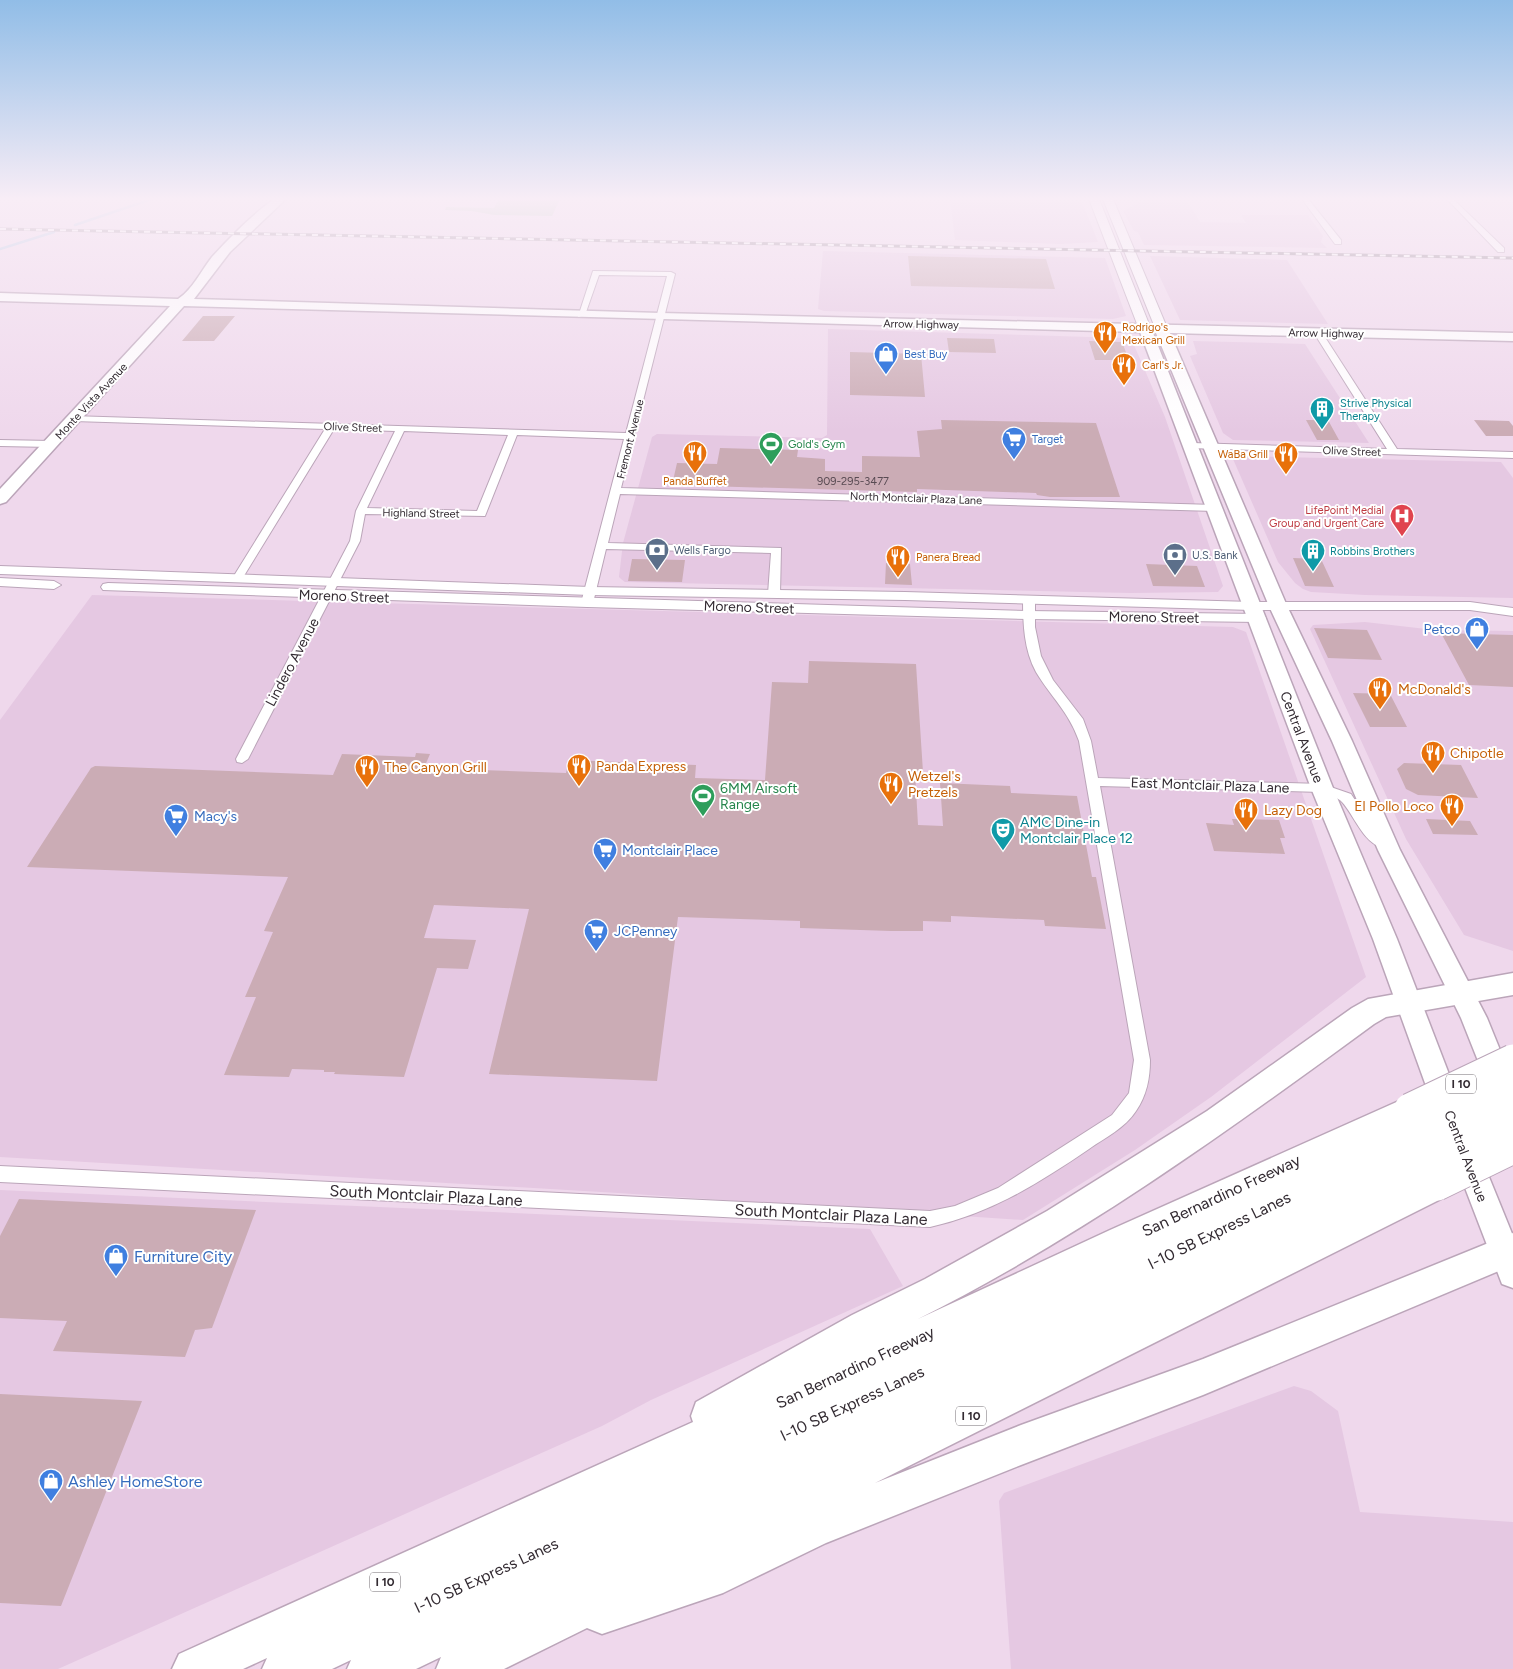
<svg xmlns="http://www.w3.org/2000/svg" width="1513" height="1669" viewBox="0 0 1513 1669" font-family="Figtree,sans-serif">
<style>
.built{fill:#e5c8e2}
.green{fill:#acc6ac}
.lines{fill:none;stroke-linecap:round;stroke-linejoin:round}
.stream{stroke:#afcae5;stroke-width:2.5}
.building{fill:#cbacb5}
.minor-casing{stroke:#bba5b9;stroke-width:2}
.tertiary-casing{stroke:#bba5b9;stroke-width:2}
.secondary-casing{stroke:#bba5b9;stroke-width:2}
.primary-casing{stroke:#bba5b9;stroke-width:3}
.motorway-casing{stroke:#bba5b9;stroke-width:3}
.minor{fill:#fff;fill-rule:evenodd}
.tertiary{fill:#fff;fill-rule:evenodd}
.secondary{fill:#fff;fill-rule:evenodd}
.primary{fill:#fff;fill-rule:evenodd}
.motorway{fill:#fff;fill-rule:evenodd}
.rail-casing{stroke:#90818e;stroke-width:3}
.rail{stroke:#fff;stroke-width:2;stroke-dasharray:6;stroke-linecap:butt}
.motorway-bridge-casing{stroke:#bba5b9;stroke-width:33;stroke-linecap:butt}
.motorway-bridge{stroke:#fff;stroke-width:31}
.labels{text-anchor:middle;stroke-width:4;stroke-linejoin:round;paint-order:stroke}
.far-street-label{font-size:11px;fill:#332b32;stroke:#fff}
.far-food-label{font-size:11px;fill:#c56008;stroke:#fff;text-anchor:start}
.far-shop-label{font-size:11px;fill:#366cbe;stroke:#fff;text-anchor:start}
.far-culture-label{font-size:11px;fill:#0d838f;stroke:#fff;text-anchor:start}
.far-leisure-label{font-size:11px;fill:#27864d;stroke:#fff;text-anchor:start}
.number-label{font-size:11px;fill:#594b53}
.far-health-label{font-size:11px;fill:#be3a42;stroke:#fff;text-anchor:end}
.far-service-label{font-size:11px;fill:#4e5e75;stroke:#fff;text-anchor:start}
.shield{fill:#fff;stroke:#706b70;stroke-width:1}
.shield-label{font-size:12px;font-weight:bold;fill:#332b32}
.street-label{font-size:14px;fill:#332b32;stroke:#fff}
.shop-label{font-size:14px;fill:#366cbe;stroke:#fff;text-anchor:start}
.food-label{font-size:14px;fill:#c56008;stroke:#fff;text-anchor:start}
.leisure-label{font-size:14px;fill:#27864d;stroke:#fff;text-anchor:start}
.culture-label{font-size:14px;fill:#0d838f;stroke:#fff;text-anchor:start}
.near-street-label{font-size:16px;fill:#332b32;stroke:#fff}
.near-shop-label{font-size:16px;fill:#366cbe;stroke:#fff;text-anchor:start}
</style>
<rect width="100%" height="100%" fill="#efd8ec"/>
<!-- built -->
<path class="built" d="M 950,199 L 1047,199 L 1052,201 L 1080,202 L 1083,204 L 1098,242 L 1060,244 L 955,240 Z
M 1147,199 L 1186,199 L 1200,222 L 1246,223 L 1241,215 L 1308,215 L 1323,236 L 1321,242 L 1327,248 L 1144,245 L 1138,232 L 1134,231 L 1123,211 Z
M 823,251 L 1105,258 L 1126,316 L 1113,319 L 824,311 L 818,309 Z
M 1150,256 L 1287,260 L 1328,324 L 1180,320 Z
M 828,329 L 1123,338 L 1129,341 L 1134,345 L 1165,417 L 1223,586 L 1218,592 L 1131,593 L 625,582 L 621,579 L 619,577 L 623,543 L 652,437 L 657,434 L 822,438 L 827,435 Z
M 1193,341 L 1305,344 L 1369,443 L 1233,440 L 1223,433 L 1190,356 L 1197,354 Z
M 1240,456 L 1501,462 L 1513,478 L 1513,598 L 1365,595 L 1311,592 L 1303,589 L 1295,583 L 1278,562 L 1233,459 Z
M 92,595 L 1233,627 L 1246,632 L 1366,977 L 1211,1097 L 1135,1150 L 1023,1220 L 618,1193 L 0,1157 L 0,720 Z
M 1365,622 L 1435,630 L 1513,631 L 1513,951 L 1464,935 L 1406,839 L 1310,629 L 1313,625 Z
M 0,1190 L 870,1229 L 903,1286 L 651,1400 L 602,1426 L 58,1669 L 0,1669 Z
M 1294,1386 L 1311,1391 L 1338,1411 L 1360,1512 L 1513,1522 L 1513,1669 L 1011,1669 L 999,1501 L 1004,1493 Z"/>
<!-- green -->
<path class="green" d="M 499,199 L 560,199 L 552,216 L 494,215 L 472,211 L 445,210 L 446,207 L 494,208 Z"/>
<g class="lines">
<!-- stream -->
<path class="stream" d="M 75,225 L 152,199
M 0,249 L 54,232"/>
</g>
<!-- building -->
<path class="building" d="M 908,256 L 1046,259 L 1055,289 L 911,286 Z
M 203,316 L 235,316 L 214,341 L 182,341 Z
M 947,338 L 994,339 L 996,353 L 949,352 Z
M 1089,341 L 1122,342 L 1129,360 L 1095,360 Z
M 850,352 L 921,354 L 925,397 L 850,395 Z
M 941,420 L 1096,423 L 1120,497 L 1050,497 L 1037,495 L 1036,493 L 917,489 L 917,492 L 672,485 L 677,463 L 717,464 L 720,448 L 798,450 L 797,457 L 825,459 L 825,471 L 862,472 L 862,456 L 920,457 L 917,431 L 942,429 Z
M 1306,420 L 1328,420 L 1339,440 L 1317,440 Z
M 1474,420 L 1509,421 L 1513,426 L 1513,436 L 1486,436 Z
M 1293,558 L 1321,559 L 1334,587 L 1305,586 Z
M 632,559 L 685,560 L 682,582 L 628,581 Z
M 886,563 L 910,564 L 912,585 L 885,584 Z
M 1146,564 L 1197,566 L 1205,587 L 1153,586 Z
M 1314,628 L 1367,630 L 1382,660 L 1328,658 Z
M 1441,633 L 1513,635 L 1513,687 L 1469,685 Z
M 809,661 L 916,664 L 923,772 L 915,771 L 918,825 L 943,826 L 940,783 L 1010,786 L 1011,793 L 1077,796 L 1092,877 L 1096,877 L 1106,929 L 1045,926 L 1044,920 L 951,916 L 951,922 L 923,921 L 923,931 L 891,931 L 800,928 L 800,921 L 678,917 L 657,1081 L 489,1074 L 529,909 L 434,905 L 424,938 L 476,940 L 468,969 L 437,968 L 404,1077 L 334,1074 L 335,1072 L 324,1072 L 324,1070 L 292,1069 L 289,1077 L 224,1075 L 256,997 L 245,997 L 273,932 L 264,931 L 288,877 L 27,867 L 91,768 L 95,766 L 333,775 L 342,754 L 415,757 L 416,753 L 430,754 L 424,768 L 566,773 L 569,760 L 696,765 L 695,778 L 765,780 L 772,682 L 808,683 Z
M 1353,693 L 1390,694 L 1407,727 L 1370,727 Z
M 1404,763 L 1461,765 L 1478,798 L 1418,795 L 1406,789 L 1397,769 Z
M 1232,819 L 1279,820 L 1285,838 L 1280,838 L 1285,854 L 1214,851 L 1206,823 L 1234,825 Z
M 1426,819 L 1470,821 L 1478,835 L 1433,834 Z
M 19,1199 L 256,1210 L 212,1328 L 195,1330 L 185,1357 L 53,1351 L 67,1321 L 0,1318 L 0,1236 Z
M 0,1394 L 142,1401 L 61,1606 L 0,1603 Z"/>
<g class="lines">
<defs>
<path id="minor" d="M 1302,199 L 1308,199 L 1341,240 L 1341,244 L 1335,244 Z
M 1447,199 L 1453,199 L 1504,248 L 1504,252 L 1498,252 Z
M 593,271 L 671,272 L 675,274 L 621,488 L 1215,505 L 1220,508 L 1215,511 L 620,494 L 608,543 L 781,548 L 780,594 L 774,597 L 768,594 L 771,553 L 606,549 L 593,603 L 587,606 L 581,603 L 624,439 L 517,435 L 485,516 L 365,514 L 360,541 L 248,759 L 242,763 L 237,762 L 236,759 L 350,541 L 356,511 L 395,431 L 334,429 L 242,579 L 237,582 L 232,579 L 325,429 L 74,421 L 69,418 L 71,416 L 626,433 L 667,276 L 599,275 L 585,315 L 578,317 ZM 404,431 L 508,435 L 477,511 L 367,508 Z
M 1315,331 L 1321,331 L 1397,449 L 1513,452 L 1513,458 L 1189,448 L 1187,446 L 1192,443 L 1387,449 L 1314,333 Z
M 0,440 L 51,441 L 56,444 L 51,447 L 0,446 Z
M 1029,597 L 1035,600 L 1035,627 L 1041,656 L 1053,680 L 1083,719 L 1091,741 L 1098,778 L 1322,784 L 1351,794 L 1367,818 L 1388,842 L 1381,847 C 1363,842 1354,815 1342,802 C 1338,797 1327,795 1321,792 L 1100,786 L 1150,1060 C 1150,1078 1147,1095 1136,1111 C 1125,1128 1106,1137 1089,1149 C 1039,1183 990,1214 930,1227 L 0,1182 L 0,1166 L 930,1211 L 955,1206 L 998,1188 L 1112,1115 L 1129,1093 L 1134,1060 L 1079,741 C 1069,712 1051,697 1036,672 C 1024,650 1023,624 1023,600 Z"/>
<path id="tertiary" d="M 0,566 L 590,587 L 905,592 L 1252,602 L 1470,602 L 1513,608 L 1513,616 L 1470,610 L 1252,610 L 905,600 L 590,595 L 0,574 Z
M 0,578 L 54,581 L 61,585 L 54,589 L 0,586 Z
M 108,583 L 1028,611 L 1259,614 L 1266,618 L 1259,622 L 1028,619 L 587,607 L 103,590 L 101,587 L 103,584 Z"/>
<path id="secondary" d="M 1089,199 L 1099,199 L 1151,329 L 1149,332 L 1145,333 L 1139,329 Z
M 1103,199 L 1113,199 L 1168,330 L 1166,333 L 1162,334 L 1156,330 Z"/>
<path id="primary" d="M 274,199 L 286,199 L 230,252 L 194,299 L 660,313 L 1513,333 L 1513,341 L 1170,333 L 1287,606 L 1352,741 L 1400,850 L 1487,1018 L 1513,1082 L 1510,1091 L 1500,1094 L 1490,1091 L 1461,1018 L 1378,850 L 1332,741 L 1269,606 L 1156,333 L 1153,333 L 1333,788 L 1397,939 L 1462,1108 L 1458,1116 L 1448,1119 L 1438,1116 L 1434,1108 L 1373,939 L 1311,788 L 1140,332 L 184,306 L 6,502 L 0,504 L 0,489 L 170,306 L 0,301 L 0,293 L 178,299 C 193,289 201,271 212,257 C 231,236 251,216 274,199 Z
M 1466,1142 L 1476,1145 L 1513,1236 L 1513,1288 L 1502,1284 L 1452,1154 L 1456,1145 Z"/>
<path id="motorway" d="M 1513,973 L 1513,995 L 1386,1017 L 1374,1024 C 1228,1131 1080,1238 918,1319 L 1110,1230 L 1410,1096 L 1421,1100 L 1426,1109 L 1419,1119 L 1430,1123 L 1435,1133 L 1430,1143 L 1422,1147 L 1428,1145 L 1440,1149 L 1445,1159 L 1437,1170 L 1449,1175 L 1454,1185 L 1449,1195 L 875,1483 L 1021,1425 L 1203,1359 L 1513,1233 L 1513,1265 L 1203,1395 L 1021,1465 L 826,1543 L 723,1593 L 602,1634 L 587,1628 L 504,1669 L 436,1669 L 441,1657 L 416,1669 L 347,1669 L 351,1660 L 332,1669 L 262,1669 L 267,1658 L 243,1669 L 172,1669 L 179,1654 L 693,1422 L 691,1416 L 696,1402 L 852,1315 L 925,1279 L 1047,1211 L 1207,1111 L 1352,1008 L 1368,999 Z"/>
</defs>
<!-- minor casing -->
<use href="#minor" class="minor-casing"/>
<!-- tertiary casing -->
<use href="#tertiary" class="tertiary-casing"/>
<!-- secondary casing -->
<use href="#secondary" class="secondary-casing"/>
<!-- primary casing -->
<use href="#primary" class="primary-casing"/>
<!-- motorway casing -->
<use href="#motorway" class="motorway-casing"/>
<!-- minor -->
<use href="#minor" class="minor"/>
<!-- tertiary -->
<use href="#tertiary" class="tertiary"/>
<!-- secondary -->
<use href="#secondary" class="secondary"/>
<!-- primary -->
<use href="#primary" class="primary"/>
<!-- motorway -->
<use href="#motorway" class="motorway"/>
<defs>
<path id="rail" d="M 0,229 L 1513,258"/>
</defs>
<!-- rail casing -->
<use href="#rail" class="rail-casing"/>
<!-- rail -->
<use href="#rail" class="rail"/>
<defs>
<path id="motorway-bridge" d="M 1410,1109 L 1513,1060
M 1419,1133 L 1513,1089
M 1428,1159 L 1513,1118
M 1437,1185 L 1513,1148"/>
</defs>
<!-- motorway-bridge casing -->
<use href="#motorway-bridge" class="motorway-bridge-casing"/>
<!-- motorway-bridge -->
<use href="#motorway-bridge" class="motorway-bridge"/>
</g>
<!-- sky -->
<linearGradient id="sky" x2="0" y2="1"><stop stop-color="#91bde7"/><stop offset="0.46" stop-color="#f8edf6"/><stop offset="1" stop-color="#f8edf6" stop-opacity="0"/></linearGradient>
<rect width="1513" height="432" fill="url(#sky)"/>
<!-- icons -->
<defs>
<symbol id="restaurant-pin" viewBox="-11 -11 22 30"><path d="M0 17L-7.5 6A9.5 9.5 0 1 1 7.5 6Z" fill="#e8710a" stroke="#fff"/><path d="M-5-6h1v4h1v-4h1v4h1v-4h1v5L-1.5 .5V6h-2V.5L-5-1ZM5-6V6H3V1.5H1.5Q1.5-4 5-6Z" fill="#fff"/></symbol>
<symbol id="shop-pin" viewBox="-11 -11 22 30"><path d="M0 17L-7.5 6A9.5 9.5 0 1 1 7.5 6Z" fill="#3f7fe0" stroke="#fff"/><path d="M-5-2.5h2.3a2.7 3.5 0 0 1 5.4 0H5L5.5 6h-11ZM-1.5-2.5h3a1.5 2.3 0 0 0-3 0Z" fill="#fff"/></symbol>
<symbol id="building-pin" viewBox="-11 -11 22 30"><path d="M0 17L-7.5 6A9.5 9.5 0 1 1 7.5 6Z" fill="#0f9aa8" stroke="#fff"/><path d="M-4-6H4V6H1V3H-1V6H-4ZM-2.5-4.3h1.7v1.8h-1.7ZM.8-4.3h1.7v1.8H.8ZM-2.5-1h1.7V.8h-1.7ZM.8-1h1.7V.8H.8Z" fill="#fff"/></symbol>
<symbol id="supermarket-pin" viewBox="-11 -11 22 30"><path d="M0 17L-7.5 6A9.5 9.5 0 1 1 7.5 6Z" fill="#3f7fe0" stroke="#fff"/><path d="M-6-5.5h2.5l.6 2H6L4.5 2H-2.5L-4.4-4H-6ZM-1.5 3.2a1.3 1.3 0 1 0 .1 0ZM3 3.2a1.3 1.3 0 1 0 .1 0Z" fill="#fff"/></symbol>
<symbol id="stadium-pin" viewBox="-11 -11 22 30"><path d="M0 17L-7.5 6A9.5 9.5 0 1 1 7.5 6Z" fill="#2e9e5b" stroke="#fff"/><path d="M0-5a6.5 5 0 1 0 0 10a6.5 5 0 1 0 0-10ZM-3.5-1.8h7v3.6h-7Z" fill="#fff"/></symbol>
<symbol id="hospital-pin" viewBox="-11 -11 22 30"><path d="M0 17L-7.5 6A9.5 9.5 0 1 1 7.5 6Z" fill="#e0444e" stroke="#fff"/><path d="M-5-5h3v3.5h4V-5h3V5h-3V1.5h-4V5h-3Z" fill="#fff"/></symbol>
<symbol id="bank-pin" viewBox="-11 -11 22 30"><path d="M0 17L-7.5 6A9.5 9.5 0 1 1 7.5 6Z" fill="#5c6f8a" stroke="#fff"/><path d="M-6-4H6V4H-6ZM0-2.3a2.3 2.3 0 1 0 0 4.6a2.3 2.3 0 1 0 0-4.6Z" fill="#fff"/></symbol>
<symbol id="theatre-pin" viewBox="-11 -11 22 30"><path d="M0 17L-7.5 6A9.5 9.5 0 1 1 7.5 6Z" fill="#0f9aa8" stroke="#fff"/><path d="M-5-5.5Q0-4 5-5.5V0Q5 5 0 6Q-5 5-5 0ZM-3.3-2.5H-1v1.5H-3.3ZM1-2.5H3.3v1.5H1ZM-2.8 1Q0 5.5 2.8 1Z" fill="#fff"/></symbol>
</defs>
<g fill-rule="evenodd">
<use href="#restaurant-pin" x="1091" y="319" width="28" height="38"/>
<use href="#shop-pin" x="872" y="340" width="28" height="38"/>
<use href="#restaurant-pin" x="1110" y="351" width="28" height="38"/>
<use href="#building-pin" x="1308" y="395" width="28" height="38"/>
<use href="#supermarket-pin" x="1000" y="425" width="28" height="38"/>
<use href="#stadium-pin" x="757" y="430" width="28" height="38"/>
<use href="#restaurant-pin" x="681" y="439" width="28" height="38"/>
<use href="#restaurant-pin" x="1272" y="440" width="28" height="38"/>
<use href="#hospital-pin" x="1388" y="502" width="28" height="38"/>
<use href="#bank-pin" x="643" y="536" width="28" height="38"/>
<use href="#building-pin" x="1299" y="537" width="28" height="38"/>
<use href="#bank-pin" x="1161" y="541" width="28" height="38"/>
<use href="#restaurant-pin" x="884" y="543" width="28" height="38"/>
<use href="#shop-pin" x="1463" y="615" width="28" height="38"/>
<use href="#restaurant-pin" x="1366" y="675" width="28" height="38"/>
<use href="#restaurant-pin" x="1419" y="739" width="28" height="38"/>
<use href="#restaurant-pin" x="565" y="752" width="28" height="38"/>
<use href="#restaurant-pin" x="353" y="753" width="28" height="38"/>
<use href="#restaurant-pin" x="877" y="770" width="28" height="38"/>
<use href="#stadium-pin" x="689" y="782" width="28" height="38"/>
<use href="#restaurant-pin" x="1438" y="792" width="28" height="38"/>
<use href="#restaurant-pin" x="1232" y="796" width="28" height="38"/>
<use href="#supermarket-pin" x="162" y="802" width="28" height="38"/>
<use href="#theatre-pin" x="989" y="816" width="28" height="38"/>
<use href="#supermarket-pin" x="591" y="836" width="28" height="38"/>
<use href="#supermarket-pin" x="582" y="917" width="28" height="38"/>
<use href="#shop-pin" x="102" y="1242" width="28" height="38"/>
<use href="#shop-pin" x="37" y="1467" width="28" height="38"/>
</g>
<g class="labels">
<!-- far-street labels -->
<g class="far-street-label">
<text transform="translate(921 324) rotate(1)" y="4">Arrow Highway</text>
<text transform="translate(1326 333) rotate(1)" y="4">Arrow Highway</text>
<text transform="translate(91 401) rotate(-47)" y="4">Monte Vista Avenue</text>
<text transform="translate(353 427) rotate(2)" y="4">Olive Street</text>
<text transform="translate(630 439) rotate(-76)" y="4">Fremont Avenue</text>
<text transform="translate(1352 451) rotate(2)" y="4">Olive Street</text>
<text transform="translate(916 498) rotate(2)" y="4">North Montclair Plaza Lane</text>
<text transform="translate(421 513) rotate(1)" y="4">Highland Street</text>
</g>
<!-- far-food labels -->
<g class="far-food-label">
<text x="1122" y="331">Rodrigo's<tspan x="1122" dy="13">Mexican Grill</tspan></text>
<text x="1142" y="369">Carl's Jr.</text>
<text x="1268" y="458" text-anchor="end">WaBa Grill</text>
<text x="695" y="485" text-anchor="middle">Panda Buffet</text>
<text x="916" y="561">Panera Bread</text>
</g>
<!-- far-shop labels -->
<g class="far-shop-label">
<text x="904" y="358">Best Buy</text>
<text x="1032" y="443">Target</text>
</g>
<!-- far-culture labels -->
<g class="far-culture-label">
<text x="1340" y="407">Strive Physical<tspan x="1340" dy="13">Therapy</tspan></text>
<text x="1330" y="555">Robbins Brothers</text>
</g>
<!-- far-leisure labels -->
<g class="far-leisure-label">
<text x="788" y="448">Gold's Gym</text>
</g>
<!-- number labels -->
<g class="number-label">
<text x="853" y="485">909-295-3477</text>
</g>
<!-- far-health labels -->
<g class="far-health-label">
<text x="1384" y="514">LifePoint Medial<tspan x="1384" dy="13">Group and Urgent Care</tspan></text>
</g>
<!-- far-service labels -->
<g class="far-service-label">
<text x="674" y="554">Wells Fargo</text>
<text x="1192" y="559">U.S. Bank</text>
</g>
<!-- shield labels -->
<g class="shield">
<rect x="1446" y="1074.5" width="30" height="19" rx="4"/>
<rect x="956" y="1406.5" width="30" height="19" rx="4"/>
<rect x="370" y="1572.5" width="30" height="19" rx="4"/>
</g>
<g class="shield-label">
<text x="1461" y="1088">I 10</text>
<text x="971" y="1420">I 10</text>
<text x="385" y="1586">I 10</text>
</g>
<!-- street labels -->
<g class="street-label">
<text transform="translate(344 596) rotate(2)" y="5">Moreno Street</text>
<text transform="translate(749 607) rotate(2)" y="5">Moreno Street</text>
<text transform="translate(1154 617) rotate(1)" y="5">Moreno Street</text>
<text transform="translate(292 662) rotate(-62)" y="5">Lindero Avenue</text>
<text transform="translate(1302 737) rotate(69)" y="5">Central Avenue</text>
<text transform="translate(1210 785) rotate(2)" y="5">East Montclair Plaza Lane</text>
<text transform="translate(1466 1156) rotate(69)" y="5">Central Avenue</text>
</g>
<!-- shop labels -->
<g class="shop-label">
<text x="1460" y="634" text-anchor="end">Petco</text>
<text x="194" y="821">Macy's</text>
<text x="622" y="855">Montclair Place</text>
<text x="614" y="936">JCPenney</text>
</g>
<!-- food labels -->
<g class="food-label">
<text x="1398" y="694">McDonald's</text>
<text x="1450" y="758">Chipotle</text>
<text x="596" y="771">Panda Express</text>
<text x="384" y="772">The Canyon Grill</text>
<text x="908" y="781">Wetzel's<tspan x="908" dy="16">Pretzels</tspan></text>
<text x="1434" y="811" text-anchor="end">El Pollo Loco</text>
<text x="1264" y="815">Lazy Dog</text>
</g>
<!-- leisure labels -->
<g class="leisure-label">
<text x="720" y="793">6MM Airsoft<tspan x="720" dy="16">Range</tspan></text>
</g>
<!-- culture labels -->
<g class="culture-label">
<text x="1020" y="827">AMC Dine-in<tspan x="1020" dy="16">Montclair Place 12</tspan></text>
</g>
<!-- near-street labels -->
<g class="near-street-label">
<text transform="translate(426 1195) rotate(3)" y="6">South Montclair Plaza Lane</text>
<text transform="translate(1221 1195) rotate(-25)" y="6">San Bernardino Freeway</text>
<text transform="translate(831 1214) rotate(3)" y="6">South Montclair Plaza Lane</text>
<text transform="translate(1219 1230) rotate(-26)" y="6">I-10 SB Express Lanes</text>
<text transform="translate(855 1367) rotate(-25)" y="6">San Bernardino Freeway</text>
<text transform="translate(852 1403) rotate(-25)" y="6">I-10 SB Express Lanes</text>
<text transform="translate(486 1575) rotate(-25)" y="6">I-10 SB Express Lanes</text>
</g>
<!-- near-shop labels -->
<g class="near-shop-label">
<text x="134" y="1262">Furniture City</text>
<text x="68" y="1487">Ashley HomeStore</text>
</g>
</g>
</svg>
